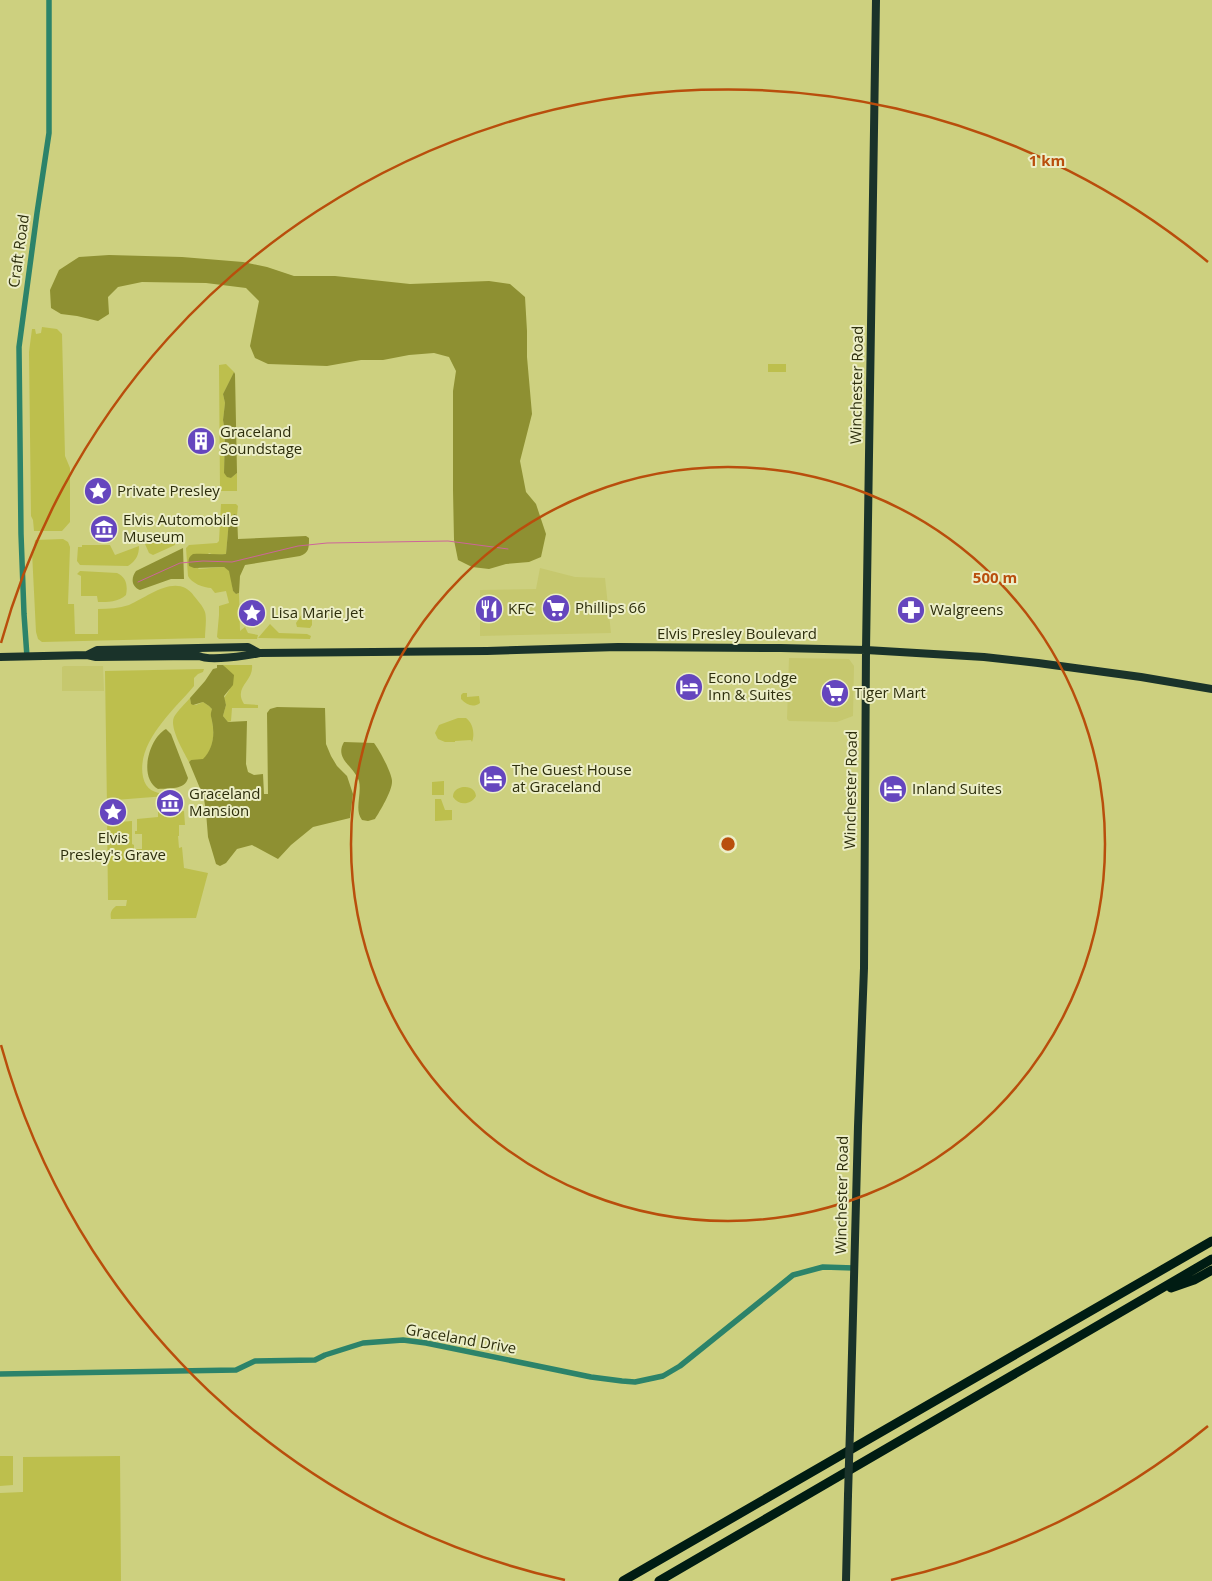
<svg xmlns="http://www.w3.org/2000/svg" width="1212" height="1581" viewBox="0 0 1212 1581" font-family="'Open Sans',sans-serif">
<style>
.built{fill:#c6c86e}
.green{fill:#bdbf4d}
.forest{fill:#8e9032}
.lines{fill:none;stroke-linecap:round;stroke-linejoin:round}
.stream{stroke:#cd659a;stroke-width:1}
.tertiary{stroke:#2c836a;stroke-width:5.5}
.primary{stroke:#1a332a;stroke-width:8}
.motorway{stroke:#001c13;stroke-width:9}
.primary-bridge{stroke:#1a332a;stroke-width:8}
.ring{fill:none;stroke:#b94e0c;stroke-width:2.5}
.labels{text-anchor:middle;stroke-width:4;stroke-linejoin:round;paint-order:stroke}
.street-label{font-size:15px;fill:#2d2e0c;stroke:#eceec7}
.poi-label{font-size:15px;fill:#2d2e0c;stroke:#eceec7;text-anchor:start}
.centre{fill:#b94e0c;stroke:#eceec7;stroke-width:2.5}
.ring-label{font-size:15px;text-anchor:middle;font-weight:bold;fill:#b94e0c;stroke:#eceec7;stroke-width:4;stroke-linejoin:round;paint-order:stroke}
</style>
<rect width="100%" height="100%" fill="#cdd07f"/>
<!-- built -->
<path class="built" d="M 540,568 L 575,577 L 605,578 L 611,633 L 480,636 L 480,590 L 536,589 Z
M 789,658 L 849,659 L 854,666 L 853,716 L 837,722 L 789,721 L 787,719 Z
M 64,666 L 103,666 L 104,691 L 62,691 L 62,667 Z"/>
<!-- green -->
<path class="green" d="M 42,327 L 57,329 L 62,334 L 65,456 L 70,468 L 70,522 L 62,531 L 34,531 L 33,520 L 31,516 L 29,352 L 32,329 L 35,329 L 36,334 L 41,333 Z
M 226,364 L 234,372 L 223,394 L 225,403 L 223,420 L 225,432 L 224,473 L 231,478 L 237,473 L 237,491 L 220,491 L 220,490 L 219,365 Z
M 768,364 L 786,364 L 786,372 L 768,372 Z
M 221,504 L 236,504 L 238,506 L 237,515 L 234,514 L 229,520 L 226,554 L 214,555 L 209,553 L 198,569 L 224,567 L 230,571 L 233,591 L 236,594 L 239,593 L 240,631 L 245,627 L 248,633 L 258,635 L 257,639 L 219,639 L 217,637 L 219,615 L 219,606 L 229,603 L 226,591 L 215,593 L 211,588 C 204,588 191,583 188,576 L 186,548 L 189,545 L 217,543 L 219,541 Z
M 172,537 L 175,539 L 175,545 L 153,555 L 149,553 L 145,544 L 149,539 Z
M 63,539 L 68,542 L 70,547 L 68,604 L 74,604 L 75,634 L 98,634 L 98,609 C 109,609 119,608 129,605 C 148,597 177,572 194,596 C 197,600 203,606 205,612 C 207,619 205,630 205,638 L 42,642 L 38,639 L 36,632 L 32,552 L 34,549 L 35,540 Z
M 82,545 L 110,545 L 115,555 L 139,546 C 139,555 136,561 128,566 L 80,565 L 77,561 L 78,547 L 82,547 Z
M 80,571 L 117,573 C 126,577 128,585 126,595 C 119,602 107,602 98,602 L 97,596 L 81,596 L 81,576 L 77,574 Z
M 306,610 L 312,612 L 312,625 L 310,628 L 297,627 L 296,623 L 304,611 Z
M 270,624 L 279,633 L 307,634 L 311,636 L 310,639 L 258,638 Z
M 223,665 L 252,665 C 254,681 233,687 244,704 L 258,705 L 258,708 L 232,708 L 231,721 L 228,722 L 223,716 L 226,705 L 224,698 L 230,689 L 225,667 Z
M 204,669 L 203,672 L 198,674 L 194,678 L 194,686 C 174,710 136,742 143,777 C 146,790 154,793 166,794 L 166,796 L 115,800 L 110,806 L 121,801 L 123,812 L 123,818 L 117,819 L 119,822 L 132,821 L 132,844 L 134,845 L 134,849 L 142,849 L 142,834 L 135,834 L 135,831 L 137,831 L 137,819 L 158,817 L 158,807 L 163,806 L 164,810 L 168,809 L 169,813 L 184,811 L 185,825 L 179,825 L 179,836 L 178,836 L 179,848 L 182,847 L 184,868 L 208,873 L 196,918 L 111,919 C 110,913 111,910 116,906 L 126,906 L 127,900 L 108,900 L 107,816 L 110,814 L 109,812 L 110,807 L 107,807 L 105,671 Z
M 463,693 L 467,693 L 467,697 L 479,696 L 480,703 C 473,708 467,705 461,699 L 461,695 Z
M 190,698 L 191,704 L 196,705 L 203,702 L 209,706 L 212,709 C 211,715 211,716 212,721 C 215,736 213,749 203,760 L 191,760 L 189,762 C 184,752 169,728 174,717 C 178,710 185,704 190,698 Z
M 458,718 L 466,718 C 473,723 475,734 472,742 L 471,740 L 455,741 L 455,742 L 445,742 L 438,739 L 435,733 L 439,725 Z
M 444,781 L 444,795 L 432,795 L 432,782 Z
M 463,787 C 469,787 475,788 476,796 C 471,805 459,806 453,797 C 453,791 457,788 463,787 Z
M 435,799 L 441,799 L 445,810 L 452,810 L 452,820 L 435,821 Z
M 0,1456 L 13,1456 L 13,1485 L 0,1486 Z
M 120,1456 L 121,1581 L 0,1581 L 0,1493 L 23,1492 L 23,1457 Z"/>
<!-- forest -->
<path class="forest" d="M 109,255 L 182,257 L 243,262 L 267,267 L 294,276 L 335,276 L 410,284 L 489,281 L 510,284 L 525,297 L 527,331 L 527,357 L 532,414 L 520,461 L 526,492 L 536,504 L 546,534 L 541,557 L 529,562 L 506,564 L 489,569 L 472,567 L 458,560 L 454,540 L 453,490 L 453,391 L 456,371 L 449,357 L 434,353 L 409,355 L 383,360 L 361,360 L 327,366 L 268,364 L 255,358 L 250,346 L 259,301 L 246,288 L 206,283 L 142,282 L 118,287 L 108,297 L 109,314 L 98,321 L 77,316 L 61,314 L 51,308 L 50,290 L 59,270 L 79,257 Z
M 234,372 L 235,374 L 237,473 L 231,478 L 227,477 L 224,473 L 225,432 L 223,420 L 225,403 L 223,394 Z
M 234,514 L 237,515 L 238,539 L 306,536 L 309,538 C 309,548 309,553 300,556 L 245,565 L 240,576 L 239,593 L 236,594 L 233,591 L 229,571 L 224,567 L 194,568 L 189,566 C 188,561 188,557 193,554 C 204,553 215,555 226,554 L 229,520 Z
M 183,548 L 184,579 L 171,579 L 140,590 C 131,586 131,578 136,571 Z
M 217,665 L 223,665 L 234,675 L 233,685 L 224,696 L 226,705 L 223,716 L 228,722 L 247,721 L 246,764 L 248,772 L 254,775 L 263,774 L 264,794 L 268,794 L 267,713 L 270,709 L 277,707 L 325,708 L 326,744 L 331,756 L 337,766 L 347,776 L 353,794 L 350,818 L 313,827 L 291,845 L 278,859 L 252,845 L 237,849 L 226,863 L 220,866 L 216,864 L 208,837 L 206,812 L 217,809 L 217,806 L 207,807 L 205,806 L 204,798 L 189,762 L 191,760 L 203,759 C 213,749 215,735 212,721 C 211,716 210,715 212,709 L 209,706 L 203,702 L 193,705 L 191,704 L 190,698 L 205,681 L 213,669 L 217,668 Z
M 166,729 L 171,734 L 188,778 C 185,790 169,788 158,789 C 138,778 149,738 166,729 Z
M 344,742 L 374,743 C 379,749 393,775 392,782 C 392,791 380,811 375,819 L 368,821 L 362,820 C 354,810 362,794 359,781 C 354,766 334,759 344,742 Z"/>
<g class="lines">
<!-- stream -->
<path class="stream" d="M 138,582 L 180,563 L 203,561 L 232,562 L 298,546 L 327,543 L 448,541 L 508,549"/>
<!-- tertiary -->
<path class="tertiary" d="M 27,657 L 24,614 L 21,534 L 19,347 L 37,213 L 49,133 L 49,0
M 0,1374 L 236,1370 L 255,1361 L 315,1360 L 325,1355 L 363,1343 L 403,1340 L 426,1343 L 591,1377 L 622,1381 L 635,1382 L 663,1376 L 680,1366 L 793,1275 L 823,1267 L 854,1268"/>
<!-- primary -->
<path class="primary" d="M 87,655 L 97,650 L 248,647 L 259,653
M 0,657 L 87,655 L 96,657 L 199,656 C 209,661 247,656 259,653 L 487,651 L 618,647 L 781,648 L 866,650 L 984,657 L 1038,663 L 1141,677 L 1212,689
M 850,1429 L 858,1126 L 864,968 L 866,650 L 876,0
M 846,1581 L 848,1495"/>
<!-- motorway -->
<path class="motorway" d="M 1171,1288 L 1194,1280 L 1212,1270
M 623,1581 L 1212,1241
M 659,1581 L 1212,1259"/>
<!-- primary-bridge -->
<path class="primary-bridge" d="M 848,1495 L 850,1429"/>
</g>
<!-- distance rings -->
<g class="ring">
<circle cx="728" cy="844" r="377"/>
<path d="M1208 1426A754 754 0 0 1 891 1580M565 1580A754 754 0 0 1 1 1045M1 643A754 754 0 0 1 1208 262"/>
</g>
<!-- icons -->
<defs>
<symbol id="building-disc" viewBox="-11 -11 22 22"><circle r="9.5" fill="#6546be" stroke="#eceec7"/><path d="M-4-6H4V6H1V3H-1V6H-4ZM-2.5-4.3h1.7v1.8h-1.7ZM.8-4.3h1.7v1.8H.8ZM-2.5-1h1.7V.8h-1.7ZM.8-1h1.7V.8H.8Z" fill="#fff"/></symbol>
<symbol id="sight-disc" viewBox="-11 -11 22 22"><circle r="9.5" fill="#6546be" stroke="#eceec7"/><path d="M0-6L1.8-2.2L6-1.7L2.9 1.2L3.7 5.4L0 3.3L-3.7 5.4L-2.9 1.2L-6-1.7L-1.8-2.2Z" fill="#fff"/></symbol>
<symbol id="museum-disc" viewBox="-11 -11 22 22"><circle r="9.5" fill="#6546be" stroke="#eceec7"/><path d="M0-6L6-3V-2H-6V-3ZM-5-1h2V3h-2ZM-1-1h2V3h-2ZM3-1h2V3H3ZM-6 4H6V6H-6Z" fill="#fff"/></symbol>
<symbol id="supermarket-disc" viewBox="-11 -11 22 22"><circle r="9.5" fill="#6546be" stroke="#eceec7"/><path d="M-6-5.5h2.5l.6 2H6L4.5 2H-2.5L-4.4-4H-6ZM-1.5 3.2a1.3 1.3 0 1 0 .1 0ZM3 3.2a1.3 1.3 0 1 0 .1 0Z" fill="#fff"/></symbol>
<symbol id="restaurant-disc" viewBox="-11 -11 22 22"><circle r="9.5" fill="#6546be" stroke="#eceec7"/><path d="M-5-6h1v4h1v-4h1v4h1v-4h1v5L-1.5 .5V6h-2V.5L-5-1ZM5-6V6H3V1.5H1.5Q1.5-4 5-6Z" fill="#fff"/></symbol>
<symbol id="pharmacy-disc" viewBox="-11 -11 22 22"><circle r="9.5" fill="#6546be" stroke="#eceec7"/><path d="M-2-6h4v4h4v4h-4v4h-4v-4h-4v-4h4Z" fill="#fff"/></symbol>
<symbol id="hotel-disc" viewBox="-11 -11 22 22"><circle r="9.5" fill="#6546be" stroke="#eceec7"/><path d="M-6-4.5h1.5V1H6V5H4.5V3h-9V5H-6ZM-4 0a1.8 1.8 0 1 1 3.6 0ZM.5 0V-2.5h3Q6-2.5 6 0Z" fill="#fff"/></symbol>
</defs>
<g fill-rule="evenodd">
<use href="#building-disc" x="185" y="425" width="32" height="32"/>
<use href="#sight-disc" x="82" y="475" width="32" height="32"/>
<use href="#museum-disc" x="88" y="513" width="32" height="32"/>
<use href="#supermarket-disc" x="540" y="592" width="32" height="32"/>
<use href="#restaurant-disc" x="473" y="593" width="32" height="32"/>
<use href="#pharmacy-disc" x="895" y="594" width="32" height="32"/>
<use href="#sight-disc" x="236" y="597" width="32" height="32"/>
<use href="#hotel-disc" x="673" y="671" width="32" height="32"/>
<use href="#supermarket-disc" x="819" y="677" width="32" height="32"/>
<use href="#hotel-disc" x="477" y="763" width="32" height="32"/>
<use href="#hotel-disc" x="877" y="773" width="32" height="32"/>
<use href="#museum-disc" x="154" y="787" width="32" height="32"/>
<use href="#sight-disc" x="97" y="796" width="32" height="32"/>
</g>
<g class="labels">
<!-- street labels -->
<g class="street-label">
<text transform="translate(19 251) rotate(-82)" y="5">Craft Road</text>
<text transform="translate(857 385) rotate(-89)" y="5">Winchester Road</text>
<text x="737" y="639">Elvis Presley Boulevard</text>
<text transform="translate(851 790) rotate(-89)" y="5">Winchester Road</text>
<text transform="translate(842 1195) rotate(-89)" y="5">Winchester Road</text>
<text transform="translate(461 1339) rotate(10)" y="5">Graceland Drive</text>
</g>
<!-- poi labels -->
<g class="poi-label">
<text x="220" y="437">Graceland<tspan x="220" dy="17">Soundstage</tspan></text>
<text x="117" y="496">Private Presley</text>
<text x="123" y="525">Elvis Automobile<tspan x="123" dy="17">Museum</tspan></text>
<text x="575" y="613">Phillips 66</text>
<text x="508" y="614">KFC</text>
<text x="930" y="615">Walgreens</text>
<text x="271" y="618">Lisa Marie Jet</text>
<text x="708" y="683">Econo Lodge<tspan x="708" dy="17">Inn &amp; Suites</tspan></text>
<text x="854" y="698">Tiger Mart</text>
<text x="512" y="775">The Guest House<tspan x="512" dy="17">at Graceland</tspan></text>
<text x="912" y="794">Inland Suites</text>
<text x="189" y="799">Graceland<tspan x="189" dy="17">Mansion</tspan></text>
<text x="113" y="843" text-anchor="middle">Elvis<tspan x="113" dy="17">Presley's Grave</tspan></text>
</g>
</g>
<circle cx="728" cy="844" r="8" class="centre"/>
<g class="ring-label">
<text x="1047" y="166">1 km</text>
<text x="995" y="583">500 m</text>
</g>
</svg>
